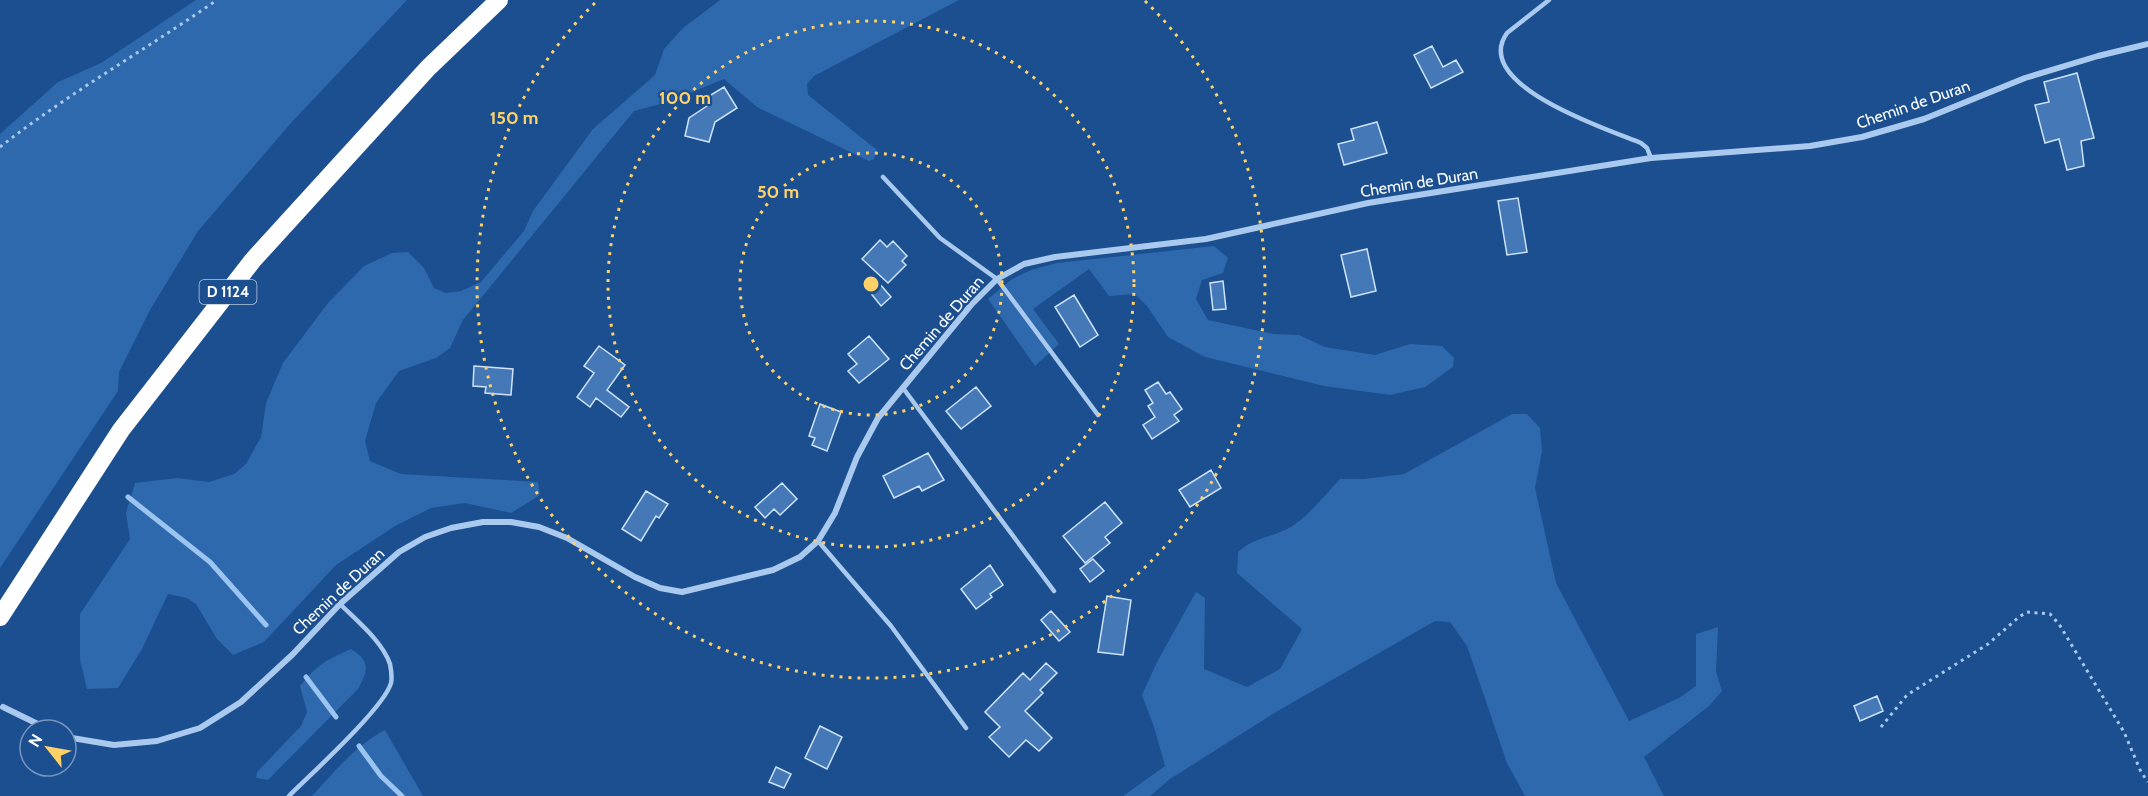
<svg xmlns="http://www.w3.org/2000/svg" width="2148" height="796" viewBox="0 0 2148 796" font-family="Cabin,sans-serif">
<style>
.green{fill:#2e69ad}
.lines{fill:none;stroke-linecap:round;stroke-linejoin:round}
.stream{stroke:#9cc4f0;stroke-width:5}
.building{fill:#4478b7;stroke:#cfe3fa;stroke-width:1.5}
.path{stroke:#a9c9ee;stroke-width:3;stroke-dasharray:3 4.5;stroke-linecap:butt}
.lane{stroke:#a9c9ee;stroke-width:4.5}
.street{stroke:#a9c9ee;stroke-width:6}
.highway{stroke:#fff;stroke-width:18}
.ring{fill:none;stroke:#ffd166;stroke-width:3;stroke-dasharray:3 6}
.labels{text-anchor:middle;stroke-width:4.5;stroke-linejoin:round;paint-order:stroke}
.shield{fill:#1b4f8f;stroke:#bbcadd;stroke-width:1.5}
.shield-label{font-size:15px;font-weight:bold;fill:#fff}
.street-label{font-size:16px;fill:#fff;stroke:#1b4f8f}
.centre{fill:#ffd166;stroke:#1b4f8f;stroke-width:3}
.ring-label{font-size:18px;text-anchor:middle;font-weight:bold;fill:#ffd166;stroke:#1b4f8f;stroke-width:4.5;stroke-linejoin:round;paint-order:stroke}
</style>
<rect width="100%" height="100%" fill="#1b4f8f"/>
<!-- green -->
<path class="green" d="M 196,0 L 407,0 L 291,123 L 198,231 L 150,310 L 119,372 L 118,391 L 0,568 L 0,134 L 58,82 L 101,63 Z
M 720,0 L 959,0 L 814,76 L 807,84 L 808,95 L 877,150 L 874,159 L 869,161 L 757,107 L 724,79 L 668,102 L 634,111 L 463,320 L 450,348 L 436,358 L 399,371 L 376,403 L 365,441 L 370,461 L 401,474 L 538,482 L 540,495 L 511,513 L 465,503 L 431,508 L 395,526 L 336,565 L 264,642 L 233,655 L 217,639 L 196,604 L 187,598 L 168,594 L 142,649 L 118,688 L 87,689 L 80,660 L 80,614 L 130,539 L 126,513 L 135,483 L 177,478 L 209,482 L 234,474 L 246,464 L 261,437 L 266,403 L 283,363 L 328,303 L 364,266 L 392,253 L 408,252 L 424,268 L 434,288 L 446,293 L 461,291 L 481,282 L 524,231 L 533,211 L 593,129 L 655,75 L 664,49 L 683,28 Z
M 1214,246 L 1228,258 L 1223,273 L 1202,280 L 1196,299 L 1208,320 L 1273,334 L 1299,335 L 1325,347 L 1375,355 L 1410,344 L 1442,346 L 1454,358 L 1453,367 L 1425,387 L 1390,395 L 1324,386 L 1205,357 L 1168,337 L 1147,306 L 1135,294 L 1109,296 L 1089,269 L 1033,309 L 1059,344 L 1035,366 L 988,299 L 1012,279 L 1031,270 L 1057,263 Z
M 1512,414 L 1527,414 L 1540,428 L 1542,451 L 1535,488 L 1556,583 L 1629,721 L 1679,698 L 1696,686 L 1696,634 L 1718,627 L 1716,672 L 1722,691 L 1709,706 L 1644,757 L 1664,796 L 1525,796 L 1507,763 L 1467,646 L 1450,622 L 1435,621 L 1276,712 L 1170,779 L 1150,796 L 1123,796 L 1165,766 L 1154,727 L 1142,695 L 1158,660 L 1196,592 L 1205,598 L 1204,669 L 1247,687 L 1280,669 L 1302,629 L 1237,573 L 1238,552 C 1255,537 1270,538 1289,528 C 1306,519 1327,493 1340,479 L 1364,479 L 1404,474 Z
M 351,649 C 371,661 368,671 358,689 L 268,780 L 256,778 L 257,772 L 301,726 L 307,712 L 300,686 C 317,665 326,660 351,649 Z
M 385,730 L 423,796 L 312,796 C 334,772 356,745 385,730 Z"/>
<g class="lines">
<!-- stream -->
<path class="stream" d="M 128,497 L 210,562 L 266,625
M 306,677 L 336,717
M 359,746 L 381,776 L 402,796"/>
</g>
<!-- building -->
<path class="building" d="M 1432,46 L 1443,67 L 1456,60 L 1463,72 L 1431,88 L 1414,55 Z
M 2077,73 L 2094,138 L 2081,141 L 2084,166 L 2067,170 L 2059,139 L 2045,143 L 2035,105 L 2049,102 L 2044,82 Z
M 724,87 L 737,108 L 715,122 L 709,142 L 685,136 L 689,118 L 707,106 L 706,98 Z
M 1377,122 L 1387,153 L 1344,165 L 1338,144 L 1354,140 L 1351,129 Z
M 1518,198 L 1527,252 L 1507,255 L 1498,201 Z
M 880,240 L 887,247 L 893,241 L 907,256 L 902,261 L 906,265 L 888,283 L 862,259 Z
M 1367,249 L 1376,291 L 1351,297 L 1341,255 Z
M 1223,281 L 1226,309 L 1213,310 L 1210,283 Z
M 879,283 L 891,297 L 881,306 L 869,291 Z
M 1074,295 L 1098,335 L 1080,347 L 1055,307 Z
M 869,336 L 889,359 L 859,383 L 848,371 L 857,364 L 848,354 Z
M 599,346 L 625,365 L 607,390 L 629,407 L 621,417 L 596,398 L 590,407 L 577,397 L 594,373 L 584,366 Z
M 474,366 L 513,369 L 511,395 L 485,393 L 486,387 L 473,386 Z
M 1158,382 L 1166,394 L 1170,392 L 1182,409 L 1174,415 L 1179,421 L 1152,439 L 1143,425 L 1155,417 L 1148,406 L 1153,403 L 1145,390 Z
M 976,387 L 991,406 L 961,429 L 946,411 Z
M 820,404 L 841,412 L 827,451 L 812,445 L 815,438 L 809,436 Z
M 928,453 L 944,480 L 922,491 L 919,486 L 894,498 L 883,476 Z
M 1211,470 L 1221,488 L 1190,507 L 1179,490 Z
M 782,483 L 797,499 L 780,515 L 774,509 L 765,518 L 755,507 Z
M 646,491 L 668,504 L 659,518 L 656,516 L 641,541 L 622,529 Z
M 1105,502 L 1122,523 L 1105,537 L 1110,543 L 1085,563 L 1063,536 Z
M 1093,559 L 1104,571 L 1090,582 L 1080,569 Z
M 990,565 L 1003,585 L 990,594 L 992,597 L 976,609 L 961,589 Z
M 1107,596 L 1131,600 L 1123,655 L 1098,652 Z
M 1051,611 L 1070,632 L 1059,641 L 1041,620 Z
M 1046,663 L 1057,673 L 1040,690 L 1043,693 L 1025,711 L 1052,738 L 1039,751 L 1026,740 L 1009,757 L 989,737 L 1000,727 L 985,712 L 1023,673 L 1030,680 Z
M 1877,696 L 1883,711 L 1860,721 L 1854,706 Z
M 820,726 L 842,737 L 827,769 L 805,758 Z
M 776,767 L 791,774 L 784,788 L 769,782 Z"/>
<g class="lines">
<!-- path -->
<path class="path" d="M 0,147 C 69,93 145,50 217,0
M 1881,727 L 1907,695 L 1988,644 L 2019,617 L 2027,612 L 2050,614 L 2059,624 L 2124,732 L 2141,772 L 2148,782"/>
<!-- lane -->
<path class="lane" d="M 1549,0 L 1507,33 C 1470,85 1609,130 1641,143 L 1647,148 L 1651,158
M 883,177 L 940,238 L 997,279 L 1098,415
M 903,388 L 1054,591
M 818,541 L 891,626 L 966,728
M 289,796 C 311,774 384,708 391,683 C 392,678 391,669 390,664 C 382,641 357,621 340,604"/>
<!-- street -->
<path class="street" d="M 3,707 L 50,730
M 66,737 L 114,745 L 157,741 L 200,728 L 241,702 L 293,654 L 340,604 L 399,552 L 425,537 L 451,528 L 483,522 L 511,522 L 539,527 L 567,538 L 635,577 L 660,588 L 682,592 L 773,570 L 800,557 L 818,541 L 835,513 L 857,457 L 878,418 L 971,305 L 997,279 L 1024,264 L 1055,257 L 1206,239 L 1368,203 L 1651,158 L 1810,146 L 1862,137 L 1924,119 L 2025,78 L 2098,56 L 2148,44"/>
<!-- highway -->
<path class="highway" d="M 0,617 L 121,430 L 253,260 L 428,68 L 499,0"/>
</g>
<!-- distance rings -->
<g class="ring">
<circle cx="871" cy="284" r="131"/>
<circle cx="871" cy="284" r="263"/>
<path d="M1145 1A394 394 0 1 1 597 1"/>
</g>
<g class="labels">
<!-- shield labels -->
<rect class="shield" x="199.5" y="280" width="57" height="24" rx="4.5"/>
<g class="shield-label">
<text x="228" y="297">D 1124</text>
</g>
<!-- street labels -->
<g class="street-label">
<text transform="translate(1913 104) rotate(-19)" y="6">Chemin de Duran</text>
<text transform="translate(1419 182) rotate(-9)" y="6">Chemin de Duran</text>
<text transform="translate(941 323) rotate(-49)" y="6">Chemin de Duran</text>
<text transform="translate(338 591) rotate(-43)" y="6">Chemin de Duran</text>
</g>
</g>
<circle cx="871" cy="284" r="9" class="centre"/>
<g class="ring-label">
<text x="685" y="104">100 m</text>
<text x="514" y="124">150 m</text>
<text x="778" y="198">50 m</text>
</g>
<!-- north arrow -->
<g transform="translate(48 748) rotate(301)"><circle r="28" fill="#1b4f8f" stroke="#7695bc" stroke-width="1.5"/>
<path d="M0-4.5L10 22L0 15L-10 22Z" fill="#ffd166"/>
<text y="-9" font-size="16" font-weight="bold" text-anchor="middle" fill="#ffffff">N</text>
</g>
</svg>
